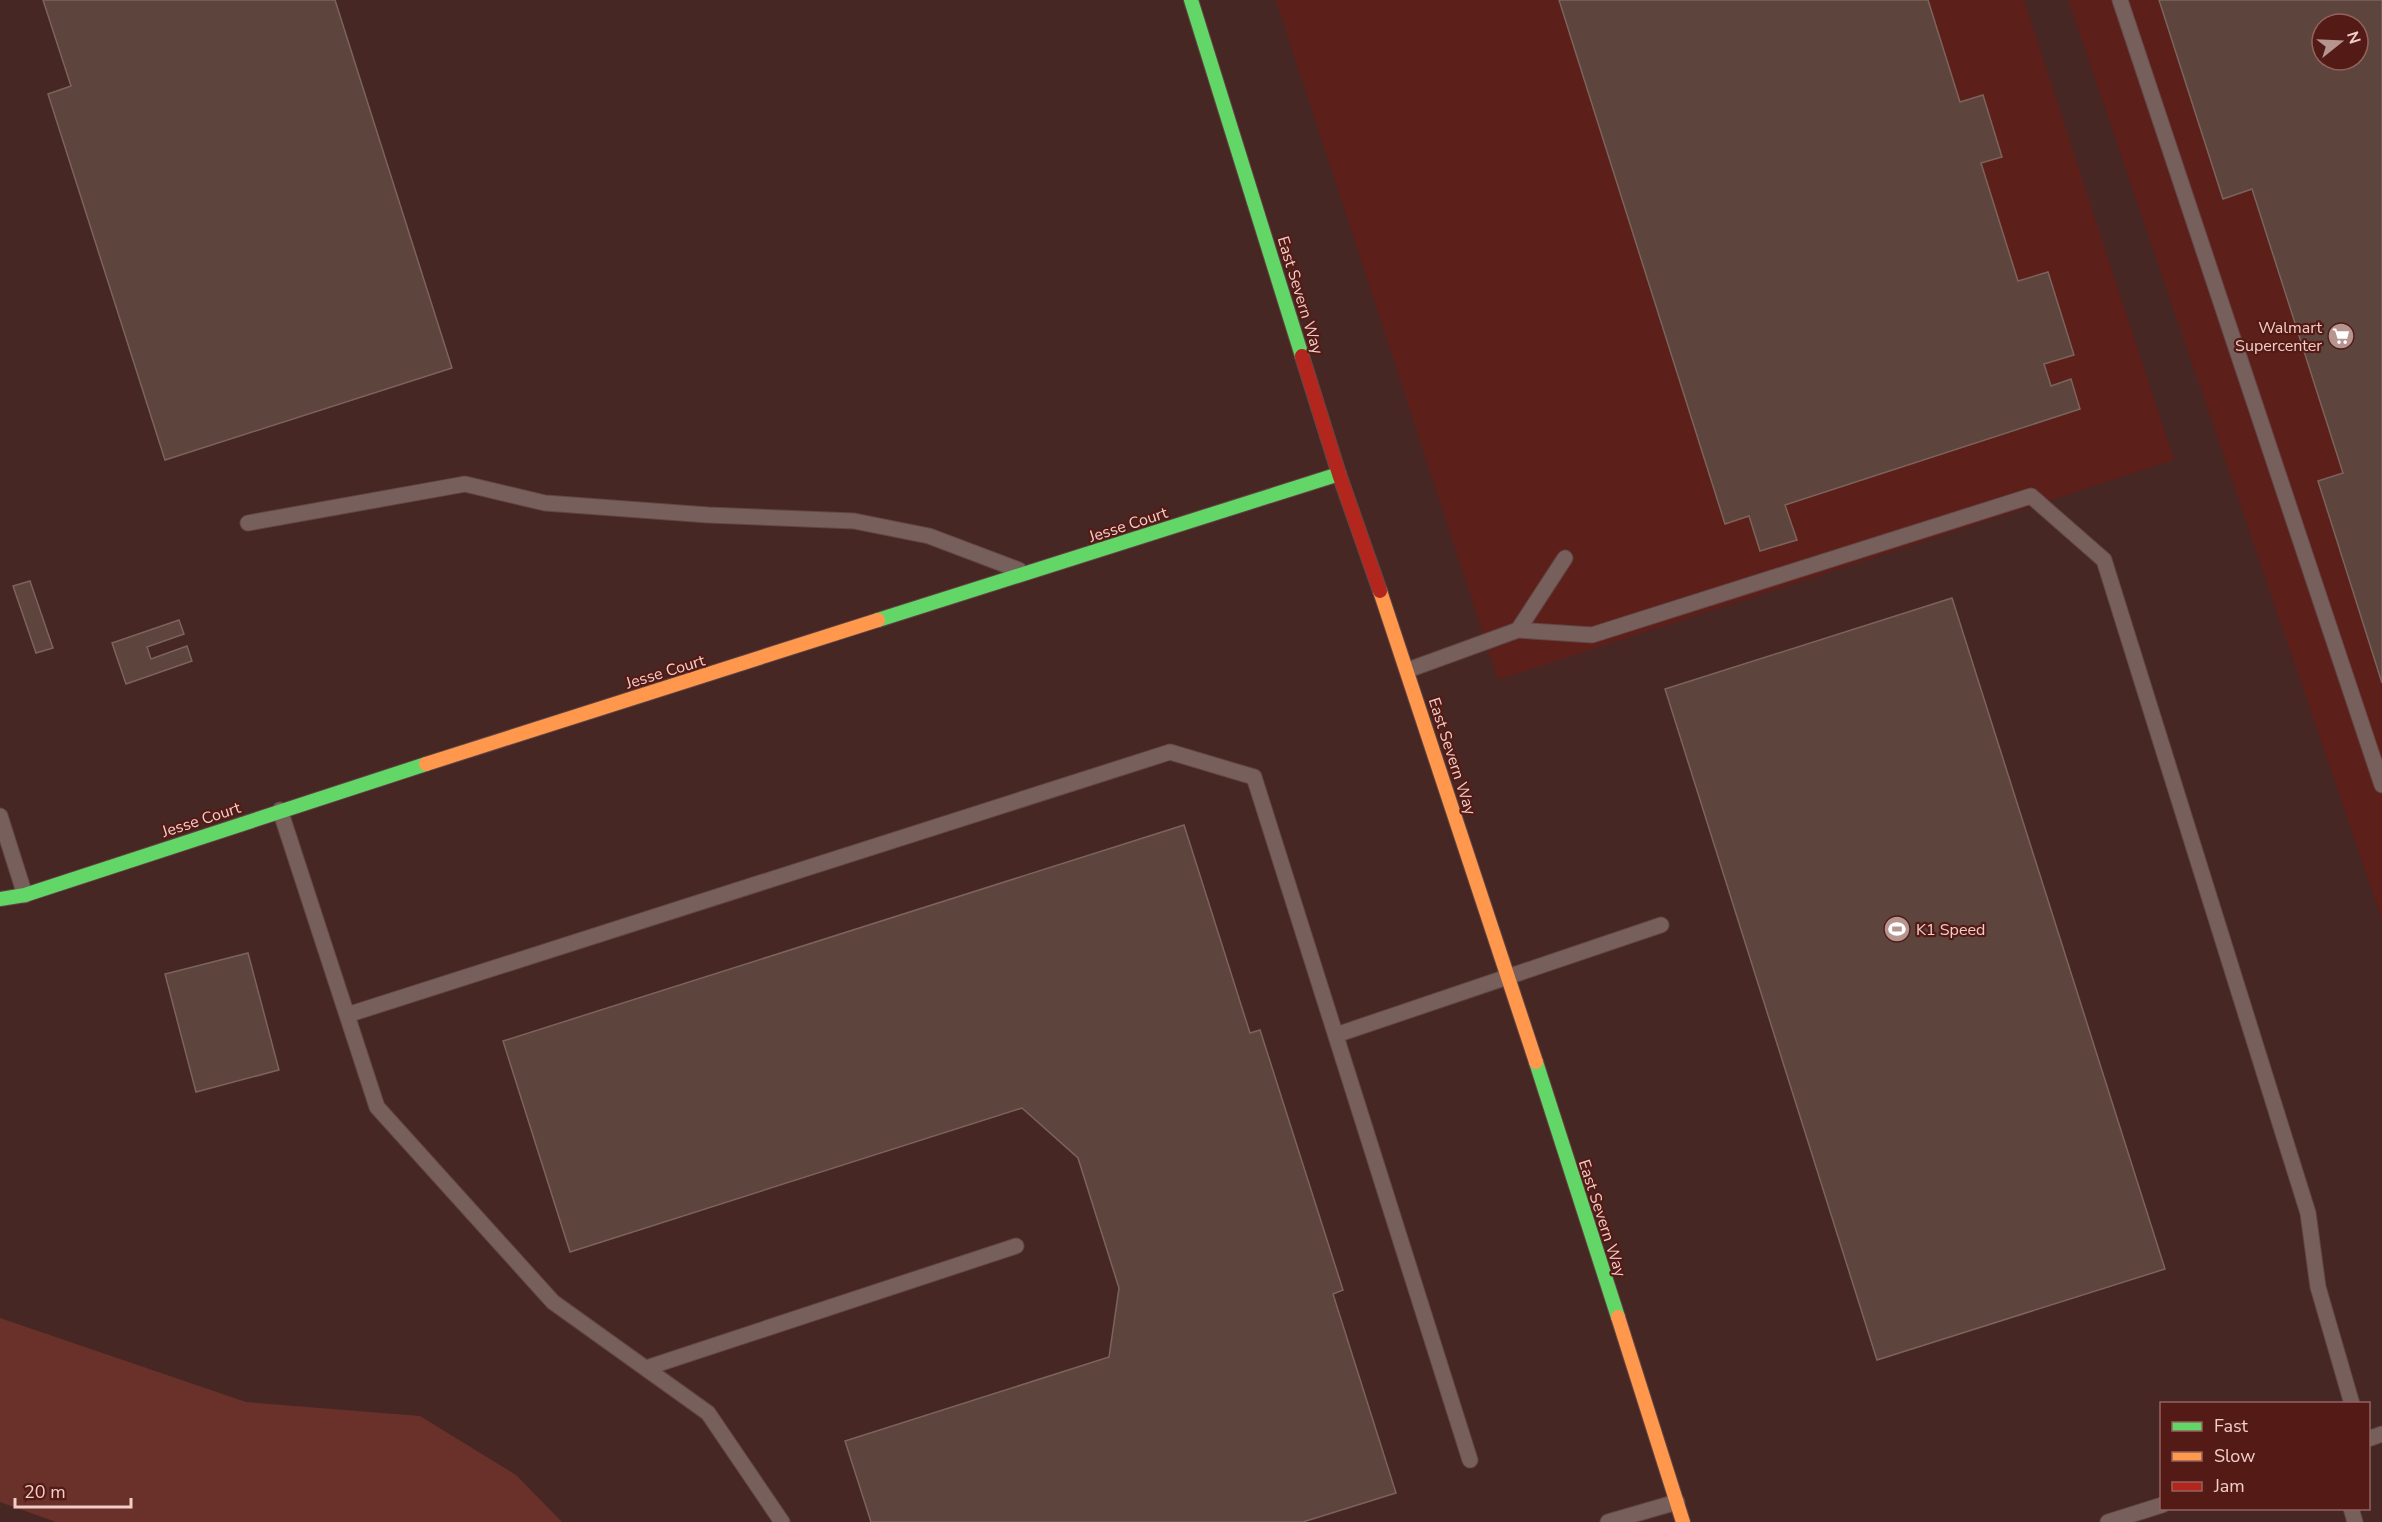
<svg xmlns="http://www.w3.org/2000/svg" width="2382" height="1522" viewBox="0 0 2382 1522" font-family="'Nunito Sans',sans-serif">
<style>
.built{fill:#5c1f1a;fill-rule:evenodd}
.green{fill:#69312a}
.building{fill:#5d443d;stroke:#7c635c;stroke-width:1.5;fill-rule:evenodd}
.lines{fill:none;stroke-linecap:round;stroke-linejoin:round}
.lane-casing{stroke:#624644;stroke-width:17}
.fast-casing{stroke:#624644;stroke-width:16}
.slow-casing{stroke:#624644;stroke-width:16}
.jam-casing{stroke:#624644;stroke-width:16}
.lane{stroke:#775f5c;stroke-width:15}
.fast{stroke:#63d668;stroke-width:14}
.slow{stroke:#ff974d;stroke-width:14}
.jam{stroke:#b3261e;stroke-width:14}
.labels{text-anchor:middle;stroke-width:4.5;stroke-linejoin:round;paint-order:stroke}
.street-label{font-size:16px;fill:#f3cec8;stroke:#541b16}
.poi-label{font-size:16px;fill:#f3cec8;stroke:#541b16;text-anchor:end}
</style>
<rect width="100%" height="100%" fill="#462724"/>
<!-- built -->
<path class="built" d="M 1276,0 L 2024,0 L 2174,460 L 1498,680 Z
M 2068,0 L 2382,0 L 2382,920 ZM 2322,24 L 2358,24 L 2358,60 L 2322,60 Z"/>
<!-- green -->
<path class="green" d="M 0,1318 L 246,1402 L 420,1416 L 516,1475 L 562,1522 L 56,1522 L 0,1502 Z"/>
<!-- building -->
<path class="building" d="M 43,0 L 335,0 L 452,368 L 165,460 L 48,94 L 71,86 Z
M 1559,0 L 1928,0 L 1960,102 L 1983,95 L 2002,157 L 1981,163 L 2018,281 L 2048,272 L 2074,355 L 2044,364 L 2051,386 L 2071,379 L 2080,409 L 1785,505 L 1797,540 L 1760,551 L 1749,516 L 1725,524 Z
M 2159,0 L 2382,0 L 2382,683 L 2318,481 L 2343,473 L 2252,189 L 2223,199 ZM 2322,24 L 2358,24 L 2358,60 L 2322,60 Z
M 30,581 L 53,648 L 36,653 L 13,586 Z
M 1952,598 L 2165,1269 L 1877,1360 L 1665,689 Z
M 179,620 L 184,634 L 147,647 L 151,659 L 187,646 L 192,661 L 126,684 L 112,643 Z
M 1184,825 L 1250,1033 L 1260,1030 L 1343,1290 L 1333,1294 L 1396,1493 L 1303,1522 L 871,1522 L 845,1441 L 1109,1357 L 1119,1288 L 1078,1158 L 1022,1108 L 570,1252 L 503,1041 Z
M 248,953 L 279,1070 L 196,1092 L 165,974 Z"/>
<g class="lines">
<defs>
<path id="lane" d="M 2120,0 L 2382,785
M 248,523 L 465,484 L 545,503 L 708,515 L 854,521 L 929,536 L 1019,570
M 1518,630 L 1592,635 L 2031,496 L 2104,560 L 2308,1213 L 2318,1287 L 2352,1404
M 1408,670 L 1518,630 L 1565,558
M 280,810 L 377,1107 L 553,1302 L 708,1413 L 782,1522
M 0,816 L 25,895
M 347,1015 L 1170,752 L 1254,777 L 1470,1460
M 1336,1035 L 1661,925
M 646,1368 L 1016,1246
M 2368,1439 L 2382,1434
M 2351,1508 L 2355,1522
M 1608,1522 L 1677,1502
M 2108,1522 L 2162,1505"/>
<path id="fast" d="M 1191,0 L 1302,356
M 878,620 L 1339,474
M 0,899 L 25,895 L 426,764
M 1536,1062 L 1618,1317"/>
<path id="slow" d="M 1380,591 L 1536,1062
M 426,764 L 878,620
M 1618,1317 L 1683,1522"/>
<path id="jam" d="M 1302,356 L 1339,474 L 1380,591"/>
</defs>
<!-- lane casing -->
<use href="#lane" class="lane-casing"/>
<!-- fast casing -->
<use href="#fast" class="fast-casing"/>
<!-- slow casing -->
<use href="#slow" class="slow-casing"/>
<!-- jam casing -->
<use href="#jam" class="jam-casing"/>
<!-- lane -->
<use href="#lane" class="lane"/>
<!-- fast -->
<use href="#fast" class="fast"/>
<!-- slow -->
<use href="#slow" class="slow"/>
<!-- jam -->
<use href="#jam" class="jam"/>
</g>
<!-- icons -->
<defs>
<symbol id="supermarket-disc" viewBox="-11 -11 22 22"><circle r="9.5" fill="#b6948f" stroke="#541b16"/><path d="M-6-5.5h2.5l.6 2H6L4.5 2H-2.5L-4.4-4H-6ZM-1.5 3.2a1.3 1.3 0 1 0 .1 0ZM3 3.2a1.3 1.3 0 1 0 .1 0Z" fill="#fff"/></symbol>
<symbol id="stadium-disc" viewBox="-11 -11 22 22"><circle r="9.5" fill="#b6948f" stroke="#541b16"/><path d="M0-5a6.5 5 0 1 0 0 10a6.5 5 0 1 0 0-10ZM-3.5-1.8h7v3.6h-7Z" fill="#fff"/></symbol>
</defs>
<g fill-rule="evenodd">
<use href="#supermarket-disc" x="2326" y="321" width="30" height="30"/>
<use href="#stadium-disc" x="1882" y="914" width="30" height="30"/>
</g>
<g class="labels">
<!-- street labels -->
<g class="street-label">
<text transform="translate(1301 295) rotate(73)" y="6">East Severn Way</text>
<text transform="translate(1128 524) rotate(-18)" y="6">Jesse Court</text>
<text transform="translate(665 671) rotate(-17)" y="6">Jesse Court</text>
<text transform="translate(1453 756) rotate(72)" y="6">East Severn Way</text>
<text transform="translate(201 819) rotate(-18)" y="6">Jesse Court</text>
<text transform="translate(1603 1218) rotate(72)" y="6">East Severn Way</text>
</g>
<!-- poi labels -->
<g class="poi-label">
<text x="2322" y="333">Walmart<tspan x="2322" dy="18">Supercenter</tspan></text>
<text x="1916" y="935" text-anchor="start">K1 Speed</text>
</g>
</g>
<!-- legend -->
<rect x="2160" y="1402" width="210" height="108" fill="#541b16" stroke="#94635d" stroke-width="1.5"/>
<rect x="2172" y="1422" width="30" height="9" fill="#63d668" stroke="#94635d" stroke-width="1.5"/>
<text x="2214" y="1432" font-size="18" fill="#f3cec8">Fast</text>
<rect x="2172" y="1452" width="30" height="9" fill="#ff974d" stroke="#94635d" stroke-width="1.5"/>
<text x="2214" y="1462" font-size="18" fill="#f3cec8">Slow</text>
<rect x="2172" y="1482" width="30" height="9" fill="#b3261e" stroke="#94635d" stroke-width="1.5"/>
<text x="2214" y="1492" font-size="18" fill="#f3cec8">Jam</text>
<!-- north arrow -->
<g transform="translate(2340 42) rotate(72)"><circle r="28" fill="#541b16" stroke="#94635d" stroke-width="1.5"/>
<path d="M0-4.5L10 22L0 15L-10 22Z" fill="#b6948f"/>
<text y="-9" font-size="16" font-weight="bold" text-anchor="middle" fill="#f3cec8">N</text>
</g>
<!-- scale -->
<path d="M15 1498v9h116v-9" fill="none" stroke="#f3cec8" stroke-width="3"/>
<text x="24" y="1498" font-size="18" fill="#f3cec8" stroke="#541b16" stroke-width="4.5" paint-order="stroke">20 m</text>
</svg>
